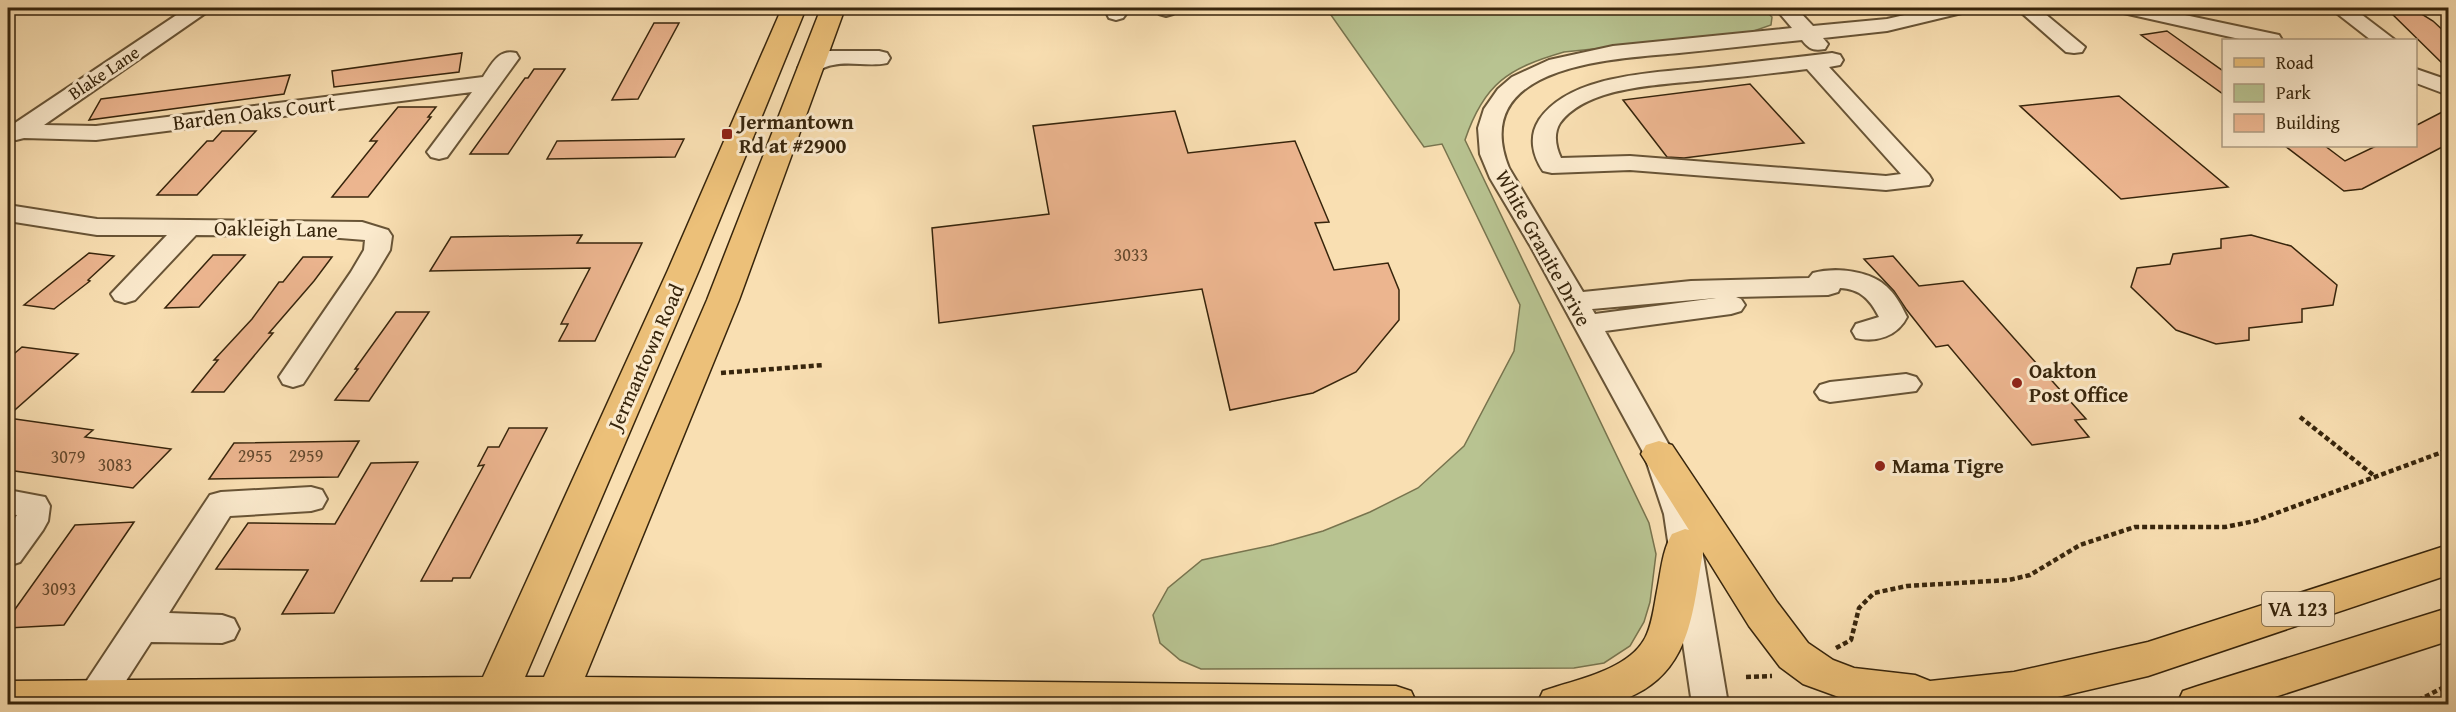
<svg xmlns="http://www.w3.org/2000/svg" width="2456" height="712" viewBox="0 0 2456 712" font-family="'Gentium Book Plus',serif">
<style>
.green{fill:#b8c391;stroke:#78744e;stroke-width:1.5}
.building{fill:#ecb58f;stroke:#37250c;stroke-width:1.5}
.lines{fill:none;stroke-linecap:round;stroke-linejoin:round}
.minor-casing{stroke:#685436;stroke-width:4}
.major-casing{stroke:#37250c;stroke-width:3}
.path{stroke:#37250c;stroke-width:4.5;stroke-dasharray:5 3;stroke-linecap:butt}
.minor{fill:#fbeacd;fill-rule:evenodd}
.major{fill:#ecc079;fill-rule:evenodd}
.poi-dot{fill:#8f2418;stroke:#fbeacd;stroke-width:2}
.labels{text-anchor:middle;stroke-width:6;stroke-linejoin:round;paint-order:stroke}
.far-street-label{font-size:18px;fill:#37250c;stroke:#fbeacd}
.number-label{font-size:18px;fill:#64492d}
.shield{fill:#fbeacd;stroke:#726046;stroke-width:1.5}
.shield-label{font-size:20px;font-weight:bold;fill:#37250c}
.street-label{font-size:21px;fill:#37250c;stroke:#fbeacd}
.poi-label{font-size:21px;font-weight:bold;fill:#37250c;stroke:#fbeacd;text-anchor:start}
</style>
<rect width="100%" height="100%" fill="#f9dfb2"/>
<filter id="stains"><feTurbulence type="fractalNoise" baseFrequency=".00333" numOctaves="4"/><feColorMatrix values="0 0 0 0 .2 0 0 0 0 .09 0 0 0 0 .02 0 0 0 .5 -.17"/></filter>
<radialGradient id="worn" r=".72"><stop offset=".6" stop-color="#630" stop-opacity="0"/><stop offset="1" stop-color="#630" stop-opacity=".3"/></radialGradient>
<!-- green -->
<path class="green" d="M 1326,8 L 1762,8 L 1772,17 L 1771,25 L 1748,33 L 1564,52 C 1509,68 1484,83 1465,140 L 1649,523 L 1656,554 L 1650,602 L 1644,622 L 1630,646 L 1604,663 L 1574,668 L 1201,669 L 1180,660 L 1160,643 L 1153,615 L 1168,588 L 1202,560 L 1273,545 L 1323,531 L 1370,512 L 1418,488 L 1464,446 L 1514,351 L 1520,305 L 1442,144 L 1424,147 Z"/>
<!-- building -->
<path class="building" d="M 2386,8 L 2412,8 L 2433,21 L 2448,35 L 2448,69 Z
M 654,23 L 679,23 L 638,99 L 612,100 Z
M 2167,31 L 2223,71 L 2223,94 L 2141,35 Z
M 462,53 L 459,72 L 334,87 L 332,71 Z
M 534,69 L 565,69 L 508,154 L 470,154 L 525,78 L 528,78 Z
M 290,75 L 284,94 L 89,120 L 101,99 Z
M 1750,84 L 1804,143 L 1684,158 L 1667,157 L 1623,100 Z
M 2119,96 L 2228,187 L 2121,199 L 2020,106 Z
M 398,107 L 436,107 L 428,117 L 431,117 L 368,197 L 332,197 L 377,141 L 370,141 Z
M 2448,109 L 2448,144 L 2362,189 L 2344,191 L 2285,146 L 2325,146 L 2345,161 L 2376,146 L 2415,146 L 2415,126 Z
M 1175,111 L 1188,153 L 1295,141 L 1329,222 L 1315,223 L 1334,270 L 1388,263 L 1399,290 L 1399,320 L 1356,372 L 1313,393 L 1230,410 L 1202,289 L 939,323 L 932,228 L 1049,214 L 1033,126 Z
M 222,131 L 256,131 L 197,195 L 157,195 L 207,141 L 213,141 Z
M 684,139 L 675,157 L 547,159 L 557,141 Z
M 582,235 L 577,243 L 642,243 L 595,341 L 559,341 L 568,324 L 561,324 L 590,268 L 430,271 L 451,237 Z
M 2251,235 L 2291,246 L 2337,285 L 2333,305 L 2302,309 L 2302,322 L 2249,328 L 2249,340 L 2216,344 L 2176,330 L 2131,287 L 2137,268 L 2170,264 L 2173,254 L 2221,248 L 2221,239 Z
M 89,253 L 114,256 L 88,280 L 90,281 L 54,309 L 24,305 Z
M 213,255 L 245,255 L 199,307 L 165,308 Z
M 1893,256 L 1919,286 L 1963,281 L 2086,419 L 2075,420 L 2089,437 L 2032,445 L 1948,345 L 1936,347 L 1906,309 L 1894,291 L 1864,259 Z
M 303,257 L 332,257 L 314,281 L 269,333 L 273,333 L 224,392 L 192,392 L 218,360 L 214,360 L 252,319 L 279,282 L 283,282 Z
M 396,312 L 429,312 L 369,401 L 335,400 L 358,369 L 355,369 Z
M 22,347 L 78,354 L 8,416 L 8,359 Z
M 8,418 L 93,430 L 85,437 L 171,449 L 133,488 L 8,470 Z
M 509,428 L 547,428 L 470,578 L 453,578 L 452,581 L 421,581 L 484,465 L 478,466 L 488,447 L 499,447 Z
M 359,441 L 338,477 L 209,479 L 234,443 Z
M 418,462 L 334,613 L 282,614 L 308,570 L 216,569 L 248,523 L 335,524 L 371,463 Z
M 134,522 L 64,625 L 8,628 L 8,619 L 75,525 Z"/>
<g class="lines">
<defs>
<path id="minor" d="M 187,8 L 210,8 L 207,12 L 44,125 L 96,126 L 483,77 C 492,64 498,49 516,53 L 519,58 L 447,157 L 439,159 L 431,157 L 427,152 L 472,92 L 96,140 L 24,138 L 16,140 L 8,138 L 8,122 L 15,123 Z
M 1104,8 L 1124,8 L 1126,14 L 1123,18 L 1116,20 L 1109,18 Z
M 1155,8 L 1175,8 L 1176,10 L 1173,14 L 1166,16 L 1159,14 Z
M 1775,8 L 1796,8 L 1813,26 L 1887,19 L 1935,8 L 1969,8 L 1966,12 L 1887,31 L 1823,38 L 1828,44 L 1825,49 C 1813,51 1809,49 1802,40 C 1761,44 1720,49 1679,53 C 1614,59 1467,64 1509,168 L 1583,292 L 1691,281 L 1809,278 L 1813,273 C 1835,267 1872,270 1889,289 C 1897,297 1902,307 1907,317 C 1898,336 1876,343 1856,338 L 1852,331 L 1856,324 L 1879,317 C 1870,299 1860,289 1840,288 L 1838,292 L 1828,295 L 1736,297 L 1741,299 L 1745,305 L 1741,311 L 1731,314 L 1605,331 L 1674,454 L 1696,514 L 1728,704 L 1692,704 L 1664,514 L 1644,454 L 1531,247 L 1490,178 L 1480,154 L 1478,128 L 1484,109 L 1498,89 L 1512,77 L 1549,60 L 1613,46 L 1792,28 ZM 1716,298 L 1595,314 L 1592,309 Z
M 2016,8 L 2038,8 L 2085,47 L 2082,52 L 2074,53 L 2066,52 Z
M 2116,8 L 2152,8 L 2279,35 L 2282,40 L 2244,40 L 2119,12 Z
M 2330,8 L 2353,8 L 2395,40 L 2371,40 Z
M 828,51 L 879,51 L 887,53 L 890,58 L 887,63 C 869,67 851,61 833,65 C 820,67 815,76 801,73 L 798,68 L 801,63 Z
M 1832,53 L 1840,55 L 1843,60 L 1840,65 L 1829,67 L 1929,175 L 1932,180 L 1929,185 L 1886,190 L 1630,170 L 1552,173 L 1543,171 C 1533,156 1528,137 1539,120 C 1571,73 1658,73 1709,67 C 1750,62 1791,58 1832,53 ZM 1807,69 L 1901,174 L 1886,176 L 1630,156 L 1561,158 C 1556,147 1553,134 1560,123 C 1588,85 1664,85 1706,80 C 1740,77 1773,73 1807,69 Z
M 2416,69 L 2448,80 L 2448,95 L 2416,83 Z
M 8,205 L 97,219 L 362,222 L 388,230 L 392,236 L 390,250 L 375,275 L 303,384 L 293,387 L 283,384 L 279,377 L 351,272 L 364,250 L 365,240 L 315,236 L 196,235 L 135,300 L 125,303 L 115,300 L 111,294 L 167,235 L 97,235 L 8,221 Z
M 1906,374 L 1916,377 L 1921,384 L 1916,391 L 1830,402 L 1820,399 L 1815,392 L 1820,385 L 1830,382 Z
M 311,487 L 322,490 L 327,499 L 322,508 L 311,511 L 230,516 L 169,613 L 222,615 L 234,619 L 239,629 L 234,639 L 222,643 L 151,642 L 111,704 L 80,704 L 77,699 L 82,688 L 210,495 L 221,492 Z
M 8,490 L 45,497 L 50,506 L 48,521 L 43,530 L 20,562 L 8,566 L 8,529 L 17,515 L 8,514 Z"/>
<path id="major" d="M 782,8 L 806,8 L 699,270 L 525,677 L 544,677 L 707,300 L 821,8 L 845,8 L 739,300 L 585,677 L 1396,686 L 1411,691 L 1417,704 L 8,704 L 8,681 L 483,677 L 668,270 Z
M 1659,441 L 1672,445 L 1777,602 L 1808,643 L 1833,660 L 1854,668 L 1915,675 L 1930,681 L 2014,672 L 2148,642 L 2448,545 L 2448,575 L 2148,676 L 2028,704 L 1858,704 L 1803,684 L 1780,667 L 1749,626 L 1703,552 C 1693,607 1692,666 1636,694 C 1628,698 1619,703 1611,704 C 1587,707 1561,704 1537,704 L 1543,691 C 1574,680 1626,671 1644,640 C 1652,627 1654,606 1657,591 C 1661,572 1662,551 1672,534 L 1685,529 L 1689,530 L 1641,454 L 1646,445 Z
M 2448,608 L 2448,641 L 2253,704 L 2177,704 L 2183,691 L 2198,686 Z"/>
</defs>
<!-- minor casing -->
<use href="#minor" class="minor-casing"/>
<!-- major casing -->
<use href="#major" class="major-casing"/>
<!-- path -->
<path class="path" d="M 721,373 L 824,365
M 2300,417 L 2377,478
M 1836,648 L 1851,640 L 1859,608 L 1874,593 L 1907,586 L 2009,580 L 2030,575 L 2080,545 L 2135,527 L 2225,527 L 2255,521 L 2448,450
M 1746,677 L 1772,676
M 2411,704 L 2448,685"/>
<!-- minor -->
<use href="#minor" class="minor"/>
<!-- major -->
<use href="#major" class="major"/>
</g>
<!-- markers -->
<g class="poi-dot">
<rect x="721" y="128" width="12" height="12" rx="3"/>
<circle cx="2017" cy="383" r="6"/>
<circle cx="1880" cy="466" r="6"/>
</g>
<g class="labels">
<!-- far-street labels -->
<g class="far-street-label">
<text transform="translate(104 73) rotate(-34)" y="6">Blake Lane</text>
</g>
<!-- number labels -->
<g class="number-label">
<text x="1131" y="261">3033</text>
<text x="255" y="462">2955</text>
<text x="306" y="462">2959</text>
<text x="68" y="463">3079</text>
<text x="115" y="471">3083</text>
<text x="59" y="595">3093</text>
</g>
<!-- shield labels -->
<rect class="shield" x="2262" y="592" width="72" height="34" rx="4.5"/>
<g class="shield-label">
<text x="2298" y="616">VA 123</text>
</g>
<!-- street labels -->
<g class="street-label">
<text transform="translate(254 113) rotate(-7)" y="7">Barden Oaks Court</text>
<text transform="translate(276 229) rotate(1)" y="7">Oakleigh Lane</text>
<text transform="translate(1543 248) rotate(61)" y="7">White Granite Drive</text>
<text transform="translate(646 357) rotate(-66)" y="7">Jermantown Road</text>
</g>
<!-- poi labels -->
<g class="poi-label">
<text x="739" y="129">Jermantown<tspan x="739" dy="24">Rd at #2900</tspan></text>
<text x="2029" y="378">Oakton<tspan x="2029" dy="24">Post Office</tspan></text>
<text x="1892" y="473">Mama Tigre</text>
</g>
</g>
<!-- margin -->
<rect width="2456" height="712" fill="none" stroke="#f9dfb2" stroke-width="30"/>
<rect x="9" y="9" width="2438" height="694" fill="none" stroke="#37250c" stroke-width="3"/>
<rect x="15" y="15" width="2426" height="682" fill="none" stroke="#37250c" stroke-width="1.5"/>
<!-- legend -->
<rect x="2222" y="39" width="195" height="108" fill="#fbeacd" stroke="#ad9b80" stroke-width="1.5"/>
<rect x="2234" y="58" width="30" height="9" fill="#ecc079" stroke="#ad9b80" stroke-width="1.5"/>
<text x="2276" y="69" font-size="18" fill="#37250c">Road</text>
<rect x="2234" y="84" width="30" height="18" fill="#b8c391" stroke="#ad9b80" stroke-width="1.5"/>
<text x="2276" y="99" font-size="18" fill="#37250c">Park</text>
<rect x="2234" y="114" width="30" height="18" fill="#ecb58f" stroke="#ad9b80" stroke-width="1.5"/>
<text x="2276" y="129" font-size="18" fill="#37250c">Building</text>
<rect width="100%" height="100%" filter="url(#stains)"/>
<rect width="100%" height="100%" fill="url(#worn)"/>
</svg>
